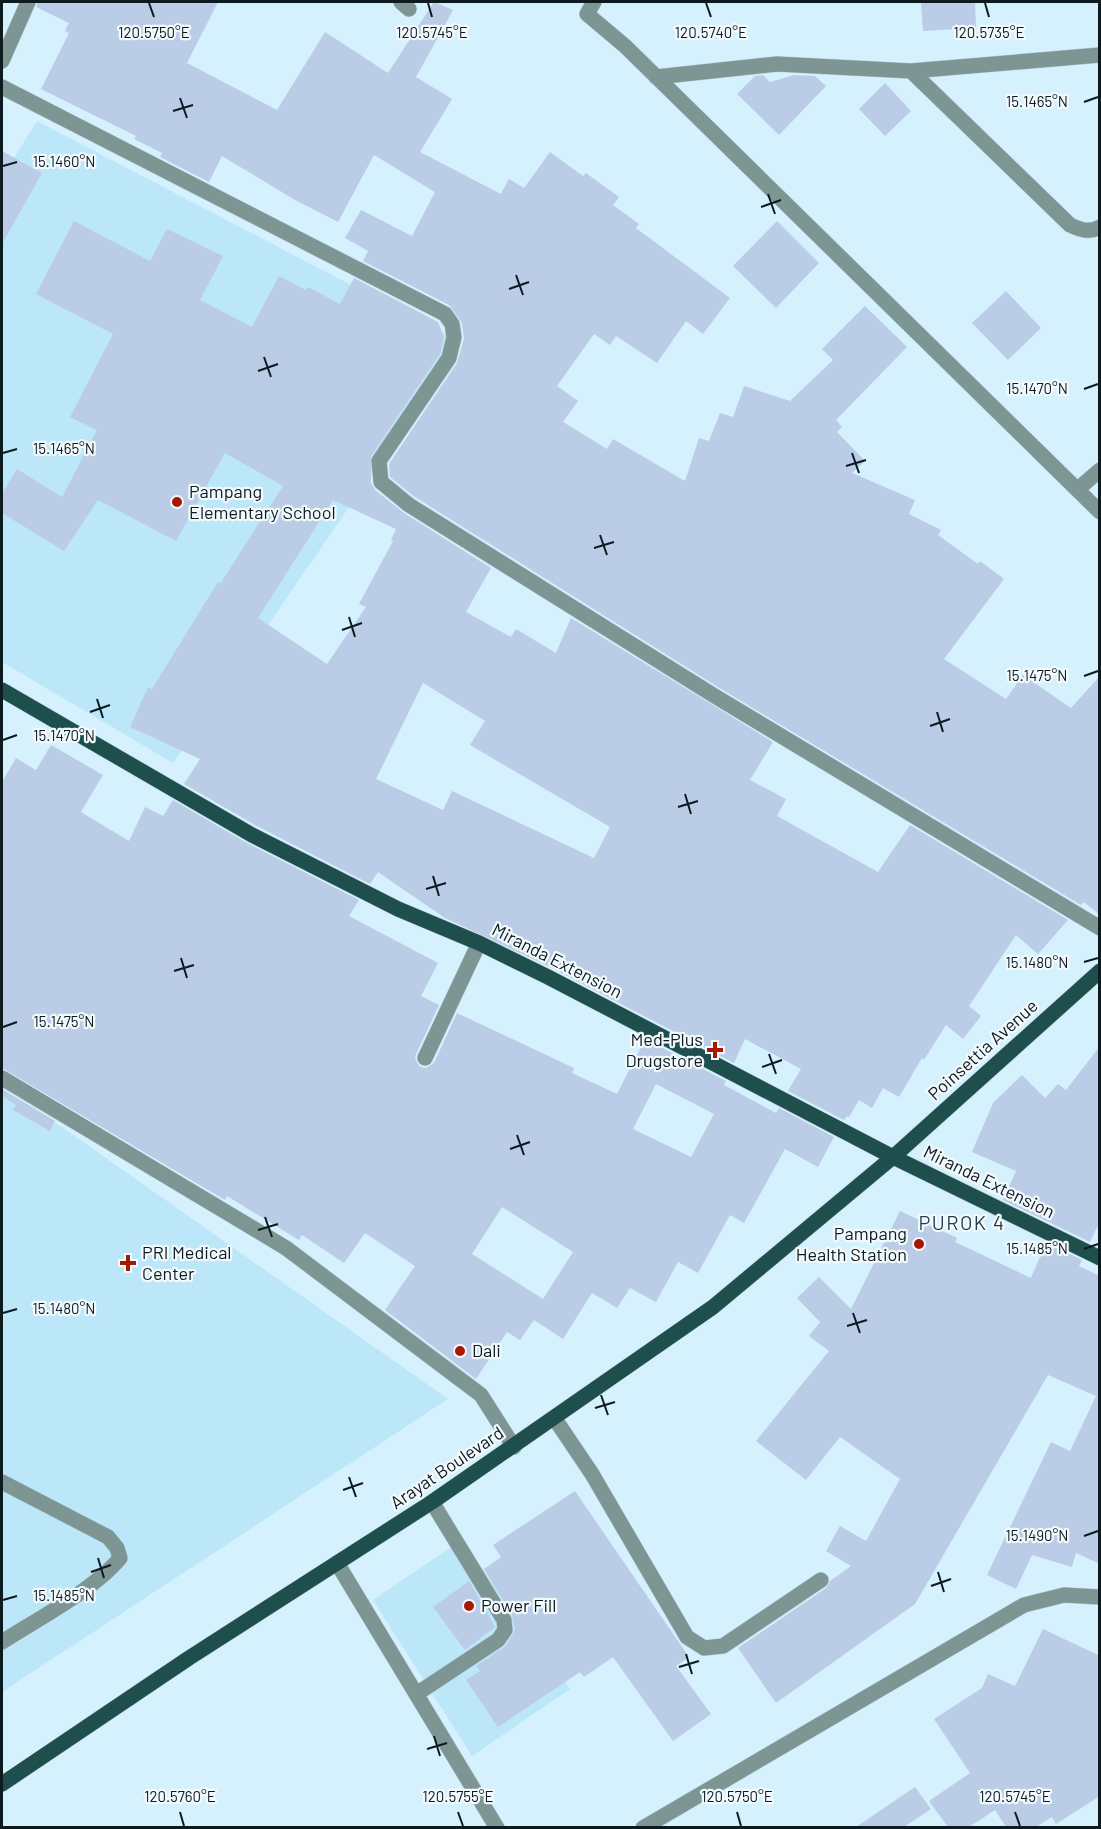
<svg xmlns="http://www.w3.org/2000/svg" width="1101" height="1829" viewBox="0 0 1101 1829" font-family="Barlow,sans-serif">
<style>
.built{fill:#bbe7f9}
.building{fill:#bacce6;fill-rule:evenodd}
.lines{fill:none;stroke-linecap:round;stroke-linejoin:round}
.minor-casing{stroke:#b5cfd9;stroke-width:16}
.major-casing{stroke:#b5cfd9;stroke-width:16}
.minor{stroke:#7d9694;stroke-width:15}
.major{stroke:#1e4f4d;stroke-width:15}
.ticks{fill:none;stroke:#0d1a1f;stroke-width:2}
.poi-dot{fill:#a81700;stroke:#f3fafd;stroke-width:2}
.labels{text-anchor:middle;stroke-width:4.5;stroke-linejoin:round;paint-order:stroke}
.poi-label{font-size:18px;fill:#0d1a1f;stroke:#f3fafd;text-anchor:start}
.street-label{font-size:18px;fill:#0d1a1f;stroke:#f3fafd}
.neighbourhood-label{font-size:20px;letter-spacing:1.5px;fill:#1f3e49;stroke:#f3fafd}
.ticks-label{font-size:15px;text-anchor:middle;fill:#0d1a1f;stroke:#f3fafd;stroke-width:4.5;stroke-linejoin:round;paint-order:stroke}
</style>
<rect width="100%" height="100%" fill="#d5f1fd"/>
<!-- built -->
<path class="built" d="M 37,121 L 462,343 L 173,763 L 2,662 L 2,177 Z
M 2,1094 L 62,1127 L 448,1399 L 2,1692 Z
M 462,1540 L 570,1689 L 472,1756 L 373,1600 Z"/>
<!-- building -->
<path class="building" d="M 38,2 L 218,2 L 187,63 L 277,110 L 325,32 L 388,73 L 434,2 L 453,10 L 416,77 L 452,99 L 420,152 L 501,194 L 509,179 L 524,188 L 550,152 L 583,176 L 586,173 L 619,197 L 613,205 L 639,224 L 636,228 L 730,298 L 703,334 L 686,321 L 657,363 L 616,336 L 610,345 L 594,334 L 557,386 L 578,401 L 563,422 L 607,449 L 613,439 L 685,481 L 699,438 L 709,441 L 720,413 L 733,417 L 744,386 L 790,401 L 833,360 L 822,349 L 865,306 L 907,347 L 836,420 L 842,427 L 837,432 L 865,461 L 852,473 L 915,500 L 909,514 L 941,530 L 938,535 L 978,564 L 980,561 L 1004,579 L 944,659 L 1006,699 L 1023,675 L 1071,708 L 1100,676 L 1100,915 L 1084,902 L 1081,905 L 718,687 L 415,497 L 390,477 L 389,464 L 457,363 L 464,339 L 462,323 L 449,305 L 363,261 L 368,251 L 345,238 L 361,210 L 412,236 L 435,192 L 374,155 L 338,222 L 295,200 L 222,156 L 209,182 L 160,157 L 162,153 L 134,139 L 136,136 L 41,89 L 69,33 L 65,31 L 69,23 L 36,7 Z
M 921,2 L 975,2 L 976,28 L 923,31 Z
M 763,75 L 770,82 L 794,75 L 815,76 L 826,86 L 779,135 L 737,94 L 755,76 Z
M 885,83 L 911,111 L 885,136 L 859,109 Z
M 2,151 L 42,173 L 2,244 Z
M 74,221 L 150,261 L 167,229 L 223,256 L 200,300 L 252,327 L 279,276 L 306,290 L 308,287 L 340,304 L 354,278 L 438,322 L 444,337 L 440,354 L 371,456 L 371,483 L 375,490 L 404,513 L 491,568 L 466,612 L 511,637 L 516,629 L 556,653 L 571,618 L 773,742 L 750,780 L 786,799 L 777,816 L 878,872 L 910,825 L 1068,920 L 1038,954 L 1016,935 L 969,1006 L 981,1016 L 963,1039 L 946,1025 L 924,1060 L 922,1058 L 899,1097 L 883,1088 L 872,1108 L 859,1100 L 849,1117 L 847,1116 L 844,1120 L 788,1091 L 801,1069 L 745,1039 L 734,1063 L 552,968 L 445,918 L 378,872 L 370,884 L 257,826 L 184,784 L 200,759 L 130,727 L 148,687 L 152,689 L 218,582 L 220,584 L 283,486 L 225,453 L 176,541 L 98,500 L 64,551 L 2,513 L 2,494 L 17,469 L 62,497 L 97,430 L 70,417 L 113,334 L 36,294 ZM 333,500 L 396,529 L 391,540 L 393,541 L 359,604 L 366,607 L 327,664 L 258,618 ZM 423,683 L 485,721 L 470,745 L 610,827 L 594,858 L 452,791 L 443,810 L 376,779 Z
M 777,221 L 819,263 L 776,308 L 733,266 Z
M 1006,291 L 1041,328 L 1008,360 L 972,323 Z
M 51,745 L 103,775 L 81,812 L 129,841 L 145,807 L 163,816 L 173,800 L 247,843 L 359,900 L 349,916 L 438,963 L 421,996 L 439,1005 L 416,1054 L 415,1059 L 420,1067 L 426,1068 L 434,1063 L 457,1013 L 574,1068 L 572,1073 L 617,1094 L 645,1039 L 726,1081 L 724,1085 L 776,1113 L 779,1108 L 834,1137 L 818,1167 L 785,1149 L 744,1223 L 730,1215 L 698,1273 L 678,1262 L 656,1302 L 630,1288 L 617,1308 L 592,1293 L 563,1339 L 534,1320 L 520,1340 L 507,1332 L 476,1379 L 385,1310 L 415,1266 L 365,1233 L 344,1263 L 302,1235 L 299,1240 L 227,1196 L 225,1200 L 2,1068 L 2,782 L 16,758 L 36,770 ZM 656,1084 L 714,1114 L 691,1157 L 633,1129 ZM 502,1207 L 573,1252 L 543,1299 L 472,1254 Z
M 1100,1046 L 1100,1221 L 1090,1242 L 1003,1200 L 1016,1171 L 972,1152 L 993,1103 L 1022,1075 L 1045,1098 L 1058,1084 L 1066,1090 Z
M 2,1089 L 55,1121 L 50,1131 L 13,1110 L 16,1105 L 2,1096 Z
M 900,1211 L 957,1238 L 955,1242 L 1031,1278 L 1046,1243 L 1082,1260 L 1079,1266 L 1100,1276 L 1100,1564 L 1076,1553 L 1072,1567 L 1032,1555 L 1016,1589 L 987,1575 L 1051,1442 L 1070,1451 L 1096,1396 L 1048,1375 L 915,1604 L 776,1703 L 738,1648 L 826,1588 L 830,1581 L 851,1566 L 826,1551 L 840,1526 L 866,1541 L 900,1479 L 840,1437 L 806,1480 L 756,1441 L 829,1351 L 809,1336 L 820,1322 L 797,1298 L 819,1277 L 851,1309 Z
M 575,1491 L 689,1657 L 676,1666 L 711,1714 L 673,1741 L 613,1657 L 584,1677 L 580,1672 L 498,1727 L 466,1680 L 480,1671 L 476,1666 L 506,1646 L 515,1630 L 512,1615 L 484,1569 L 501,1557 L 493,1545 Z
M 469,1581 L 495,1627 L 465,1650 L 433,1607 Z
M 1043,1629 L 1100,1656 L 1100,1796 L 1056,1824 L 1052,1817 L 1036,1827 L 1006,1827 L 995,1810 L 969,1827 L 948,1827 L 929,1801 L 970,1773 L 934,1719 L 982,1688 L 988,1674 L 1015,1686 Z
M 915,1787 L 931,1809 L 904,1827 L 856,1827 Z"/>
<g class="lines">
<defs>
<path id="minor" d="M 401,2 L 409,9
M 594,2 L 587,14 L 625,46 L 1100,512
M 2,61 L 28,2
M 911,71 L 1070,225 C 1081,230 1089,233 1100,227
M 656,77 L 777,64 L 911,71 L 1100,55
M 2,87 L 445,314 L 452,324 L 454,337 L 449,358 L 379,461 L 381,482 L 409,505 L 713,695 L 1100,928
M 1078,489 L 1100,470
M 425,1058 L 479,943
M 2,1078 L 286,1248 L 481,1395 L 514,1447
M 555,1419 L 592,1474 L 687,1637 L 704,1648 L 723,1646 L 821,1580
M 2,1482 L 108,1537 L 117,1548 L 120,1558 C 95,1589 36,1620 2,1642
M 337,1563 L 497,1828
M 418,1693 L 498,1640 L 505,1630 L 504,1620 L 432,1502
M 643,1828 L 1024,1605 L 1064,1595 L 1100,1597"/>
<path id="major" d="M 2,690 L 252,835 L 398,909 L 479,943 L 548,977 L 893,1157 L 1100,1258
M 2,1784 L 189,1658 L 432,1502 L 713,1307 L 893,1157 L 1100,971"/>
</defs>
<!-- minor casing -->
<use href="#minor" class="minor-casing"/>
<!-- major casing -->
<use href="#major" class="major-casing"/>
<!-- minor -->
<use href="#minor" class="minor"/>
<!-- major -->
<use href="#major" class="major"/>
</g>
<!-- ticks -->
<path class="ticks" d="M 149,3 L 154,17M 428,3 L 432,17M 706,3 L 711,17M 985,3 L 989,17M 180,98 L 187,118M 1084,102 L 1098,97M 173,111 L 193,105M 3,166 L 17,162M 768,194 L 775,214M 761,207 L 781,200M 516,275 L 523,295M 509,289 L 529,282M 264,357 L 271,377M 258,371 L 278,364M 1084,389 L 1098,384M 3,453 L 17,449M 852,453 L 859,473M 846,466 L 866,460M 600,535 L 607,555M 594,548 L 614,542M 349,617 L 355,637M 342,630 L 362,623M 1084,676 L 1098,671M 97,699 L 103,718M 90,712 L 110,705M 937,712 L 943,732M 930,726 L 950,719M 3,740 L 17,735M 685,794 L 691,814M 678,807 L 698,801M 433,876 L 439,896M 426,889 L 446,883M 181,958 L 187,978M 1084,962 L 1098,958M 174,971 L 194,965M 3,1027 L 17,1022M 769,1054 L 776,1074M 762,1067 L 782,1060M 517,1135 L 524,1155M 510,1149 L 530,1142M 265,1217 L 272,1237M 258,1230 L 278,1224M 1084,1249 L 1098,1244M 3,1313 L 17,1309M 853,1313 L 860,1333M 847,1326 L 867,1320M 601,1395 L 608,1415M 595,1408 L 615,1402M 349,1477 L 356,1497M 343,1490 L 363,1483M 1084,1536 L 1098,1531M 98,1558 L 104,1578M 91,1572 L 111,1565M 938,1572 L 944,1592M 931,1586 L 951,1579M 3,1600 L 17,1596M 686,1654 L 692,1674M 679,1667 L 699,1661M 434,1736 L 440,1756M 427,1749 L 447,1743M 180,1812 L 184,1826M 458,1812 L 463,1826M 737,1812 L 741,1826M 1015,1812 L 1020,1826"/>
<!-- markers -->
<g class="poi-dot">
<circle cx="177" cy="502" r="6"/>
<path d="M712 1041h6v6h6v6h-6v6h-6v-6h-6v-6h6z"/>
<circle cx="919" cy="1244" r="6"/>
<path d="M125 1254h6v6h6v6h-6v6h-6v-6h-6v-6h6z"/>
<circle cx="460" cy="1351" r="6"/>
<circle cx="469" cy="1606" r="6"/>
</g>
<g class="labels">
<!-- poi labels -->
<g class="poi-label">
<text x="189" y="498">Pampang<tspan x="189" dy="21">Elementary School</tspan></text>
<text x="703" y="1046" text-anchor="end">Med-Plus<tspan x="703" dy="21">Drugstore</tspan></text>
<text x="907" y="1240" text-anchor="end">Pampang<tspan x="907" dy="21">Health Station</tspan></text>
<text x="142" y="1259">PRI Medical<tspan x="142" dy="21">Center</tspan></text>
<text x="472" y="1357">Dali</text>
<text x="481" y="1612">Power Fill</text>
</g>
<!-- street labels -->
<g class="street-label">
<text transform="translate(557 961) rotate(27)" y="6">Miranda Extension</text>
<text transform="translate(983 1050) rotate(-42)" y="6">Poinsettia Avenue</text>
<text transform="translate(989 1182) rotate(26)" y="6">Miranda Extension</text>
<text transform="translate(447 1468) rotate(-34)" y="6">Arayat Boulevard</text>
</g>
<!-- neighbourhood labels -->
<g class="neighbourhood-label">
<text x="962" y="1230">PUROK 4</text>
</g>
</g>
<g class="ticks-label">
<text x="154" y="38">120.5750°E</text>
<text x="432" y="38">120.5745°E</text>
<text x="711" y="38">120.5740°E</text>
<text x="989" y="38">120.5735°E</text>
<text x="1037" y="107">15.1465°N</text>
<text x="64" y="167">15.1460°N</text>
<text x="1037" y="394">15.1470°N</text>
<text x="64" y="454">15.1465°N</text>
<text x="1037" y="681">15.1475°N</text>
<text x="64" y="741">15.1470°N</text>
<text x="1037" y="968">15.1480°N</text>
<text x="64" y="1027">15.1475°N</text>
<text x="1037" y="1254">15.1485°N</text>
<text x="64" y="1314">15.1480°N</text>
<text x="1037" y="1541">15.1490°N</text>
<text x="64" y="1601">15.1485°N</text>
<text x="180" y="1802">120.5760°E</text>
<text x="458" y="1802">120.5755°E</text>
<text x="737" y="1802">120.5750°E</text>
<text x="1015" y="1802">120.5745°E</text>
</g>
<!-- border -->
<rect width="1101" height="1829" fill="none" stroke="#0d1a1f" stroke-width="6"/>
</svg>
